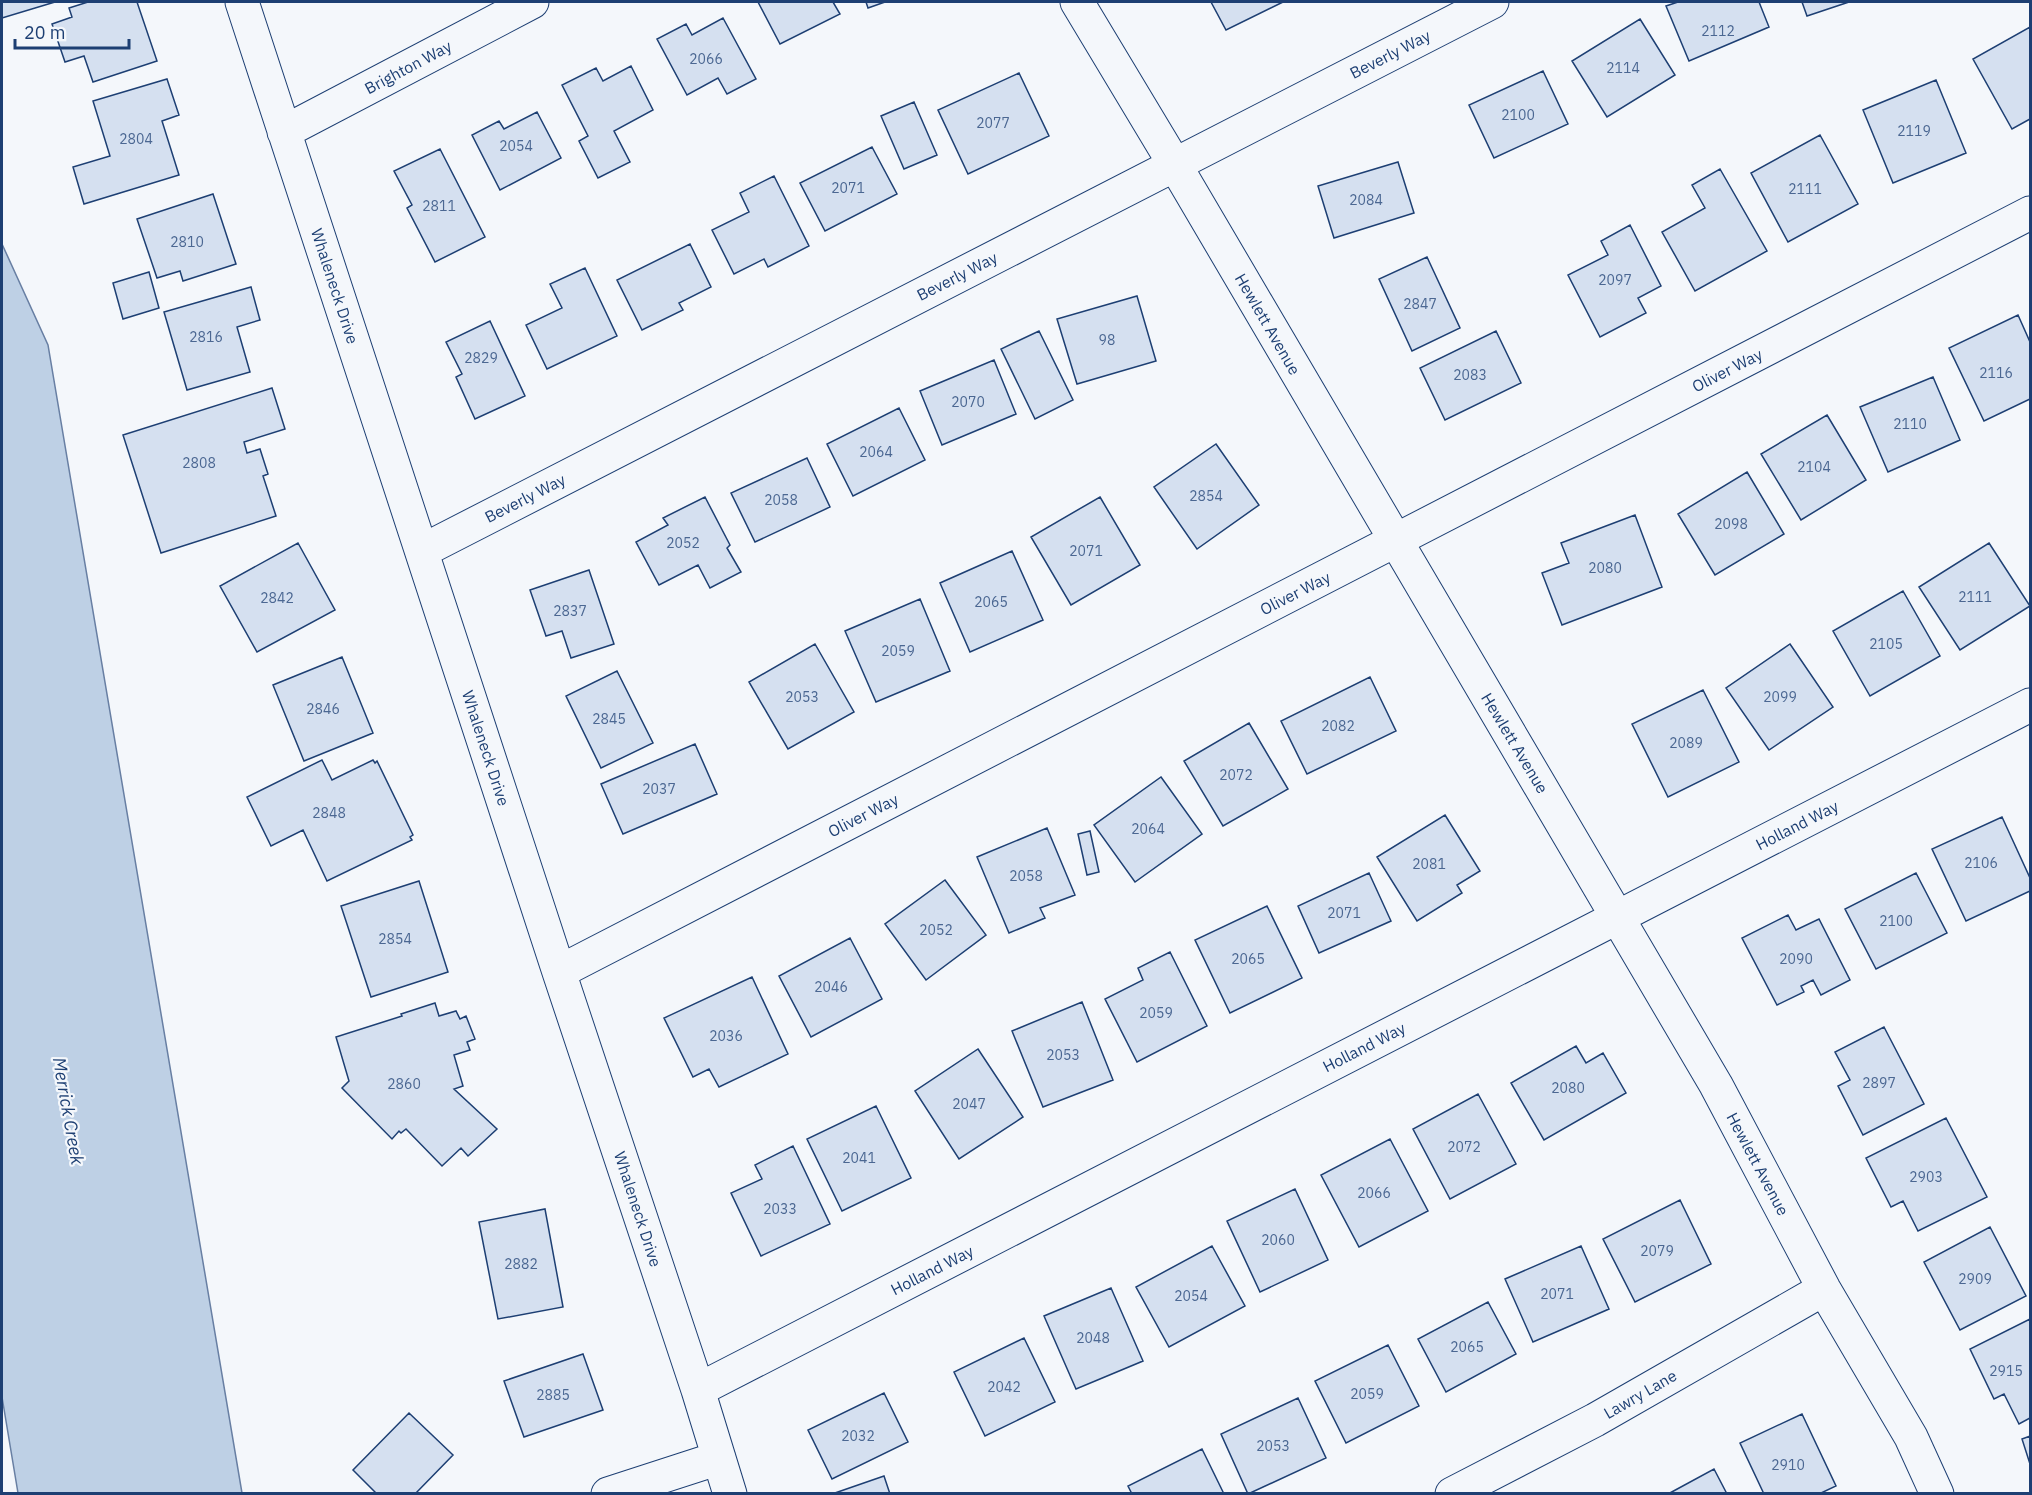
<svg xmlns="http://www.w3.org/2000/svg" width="2032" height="1495" viewBox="0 0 2032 1495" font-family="'IBM Plex Sans',sans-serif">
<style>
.water{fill:#bed0e5;stroke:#687fa3;stroke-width:1.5}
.building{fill:#d5e0f0;stroke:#1d3f73;stroke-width:1.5}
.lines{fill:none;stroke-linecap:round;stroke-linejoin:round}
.street-casing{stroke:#1d3f73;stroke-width:35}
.street{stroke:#f4f7fb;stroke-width:33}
.labels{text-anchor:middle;stroke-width:4.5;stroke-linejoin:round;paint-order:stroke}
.number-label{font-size:14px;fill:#4b6792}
.street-label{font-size:16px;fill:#1d3f73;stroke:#f4f7fb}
.water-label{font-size:18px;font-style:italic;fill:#1d3f73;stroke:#f4f7fb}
</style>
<rect width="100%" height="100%" fill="#f4f7fb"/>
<!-- water -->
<path class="water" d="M 2,244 L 48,345 L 242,1493 L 18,1493 L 2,1397 Z"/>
<!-- building -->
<path class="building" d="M 2,2 L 55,2 L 2,18 Z
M 88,2 L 137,2 L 157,61 L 93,82 L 84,56 L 65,62 L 52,24 L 72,17 L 69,8 Z
M 758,2 L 833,2 L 840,14 L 780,44 Z
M 866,2 L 885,2 L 868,8 Z
M 1211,2 L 1283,2 L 1226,30 Z
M 1678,2 L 1759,2 L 1769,27 L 1689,61 L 1666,6 Z
M 1802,2 L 1849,2 L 1807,16 Z
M 723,18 L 756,79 L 727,94 L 718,78 L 687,95 L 657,39 L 686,24 L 692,35 Z
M 1640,19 L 1675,75 L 1607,117 L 1572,61 Z
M 2030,27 L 2030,119 L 2012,129 L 1973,59 Z
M 631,66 L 653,110 L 614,131 L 630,162 L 598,178 L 579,141 L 588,136 L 562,85 L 596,68 L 603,81 Z
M 1543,71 L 1568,124 L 1494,158 L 1469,105 Z
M 1019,73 L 1049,136 L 968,174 L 938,110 Z
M 167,79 L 179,115 L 162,121 L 179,175 L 84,204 L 73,167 L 110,156 L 93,101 Z
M 1936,80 L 1966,153 L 1893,183 L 1863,110 Z
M 914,102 L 937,155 L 904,169 L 881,116 Z
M 537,112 L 561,158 L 500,190 L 472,135 L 499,121 L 504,129 Z
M 1820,135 L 1858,204 L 1788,242 L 1751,173 Z
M 872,147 L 897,194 L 825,231 L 800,183 Z
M 440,149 L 485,237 L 435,262 L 407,208 L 412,205 L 394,171 Z
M 1398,162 L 1414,213 L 1334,238 L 1318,186 Z
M 1720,169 L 1767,251 L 1695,291 L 1662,232 L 1705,208 L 1692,185 Z
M 774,176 L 809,246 L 768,267 L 764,259 L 734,274 L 712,230 L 749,212 L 740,193 Z
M 213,194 L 236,264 L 183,281 L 180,271 L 157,278 L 137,219 Z
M 1630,225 L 1661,286 L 1638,298 L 1646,313 L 1600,337 L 1568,275 L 1608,255 L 1601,241 Z
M 690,244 L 711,287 L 679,303 L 683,310 L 642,330 L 617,280 Z
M 1427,257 L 1460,328 L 1412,351 L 1379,279 Z
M 585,268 L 617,336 L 547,369 L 526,325 L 562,308 L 550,284 Z
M 149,272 L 159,308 L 123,319 L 113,283 Z
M 251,287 L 260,320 L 237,327 L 250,372 L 187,390 L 164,312 Z
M 1137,296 L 1156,361 L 1077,384 L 1057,319 Z
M 2018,315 L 2030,342 L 2030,399 L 1984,421 L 1949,348 Z
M 490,321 L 525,396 L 475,419 L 456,377 L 462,374 L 446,342 Z
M 1039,331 L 1073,400 L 1035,419 L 1001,349 Z
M 1496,331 L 1521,383 L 1445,420 L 1420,368 Z
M 994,360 L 1016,414 L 942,445 L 920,391 Z
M 1933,377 L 1960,440 L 1888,472 L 1860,407 Z
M 272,388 L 285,429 L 244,442 L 247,453 L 260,449 L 268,474 L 263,476 L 276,516 L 161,553 L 123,435 Z
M 899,408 L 925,460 L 853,496 L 827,444 Z
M 1827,415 L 1866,480 L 1801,520 L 1761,454 Z
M 1216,444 L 1259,505 L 1197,549 L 1154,487 Z
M 807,458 L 830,507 L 755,542 L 731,493 Z
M 1747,472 L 1784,534 L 1715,575 L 1678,514 Z
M 705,497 L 730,545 L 727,548 L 741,572 L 710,588 L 698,565 L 659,585 L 636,542 L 668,525 L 663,518 Z
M 1100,497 L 1140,565 L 1071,605 L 1031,537 Z
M 1635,515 L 1662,587 L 1562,625 L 1542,573 L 1569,563 L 1561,543 Z
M 298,543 L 335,610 L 257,652 L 220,586 Z
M 1989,543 L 2030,606 L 1960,650 L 1919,587 Z
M 1012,551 L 1043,620 L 970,652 L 940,583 Z
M 589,570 L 614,644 L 571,658 L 562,631 L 546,636 L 530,590 Z
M 1903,591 L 1940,656 L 1870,696 L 1833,631 Z
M 920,599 L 950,671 L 876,702 L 845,631 Z
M 815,644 L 854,712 L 788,749 L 749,682 Z
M 1790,644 L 1833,707 L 1769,750 L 1726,688 Z
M 342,657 L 373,733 L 304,761 L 273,685 Z
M 617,671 L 653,743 L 601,768 L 566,696 Z
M 1370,677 L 1396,731 L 1307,774 L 1281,721 Z
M 1703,690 L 1739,762 L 1668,797 L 1632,724 Z
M 1249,723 L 1288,789 L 1223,826 L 1184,761 Z
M 695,744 L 717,794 L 623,834 L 601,784 Z
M 322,760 L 332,780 L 373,760 L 375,763 L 377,761 L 413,835 L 410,837 L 412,840 L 327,881 L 303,830 L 271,846 L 247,797 Z
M 1161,777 L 1202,834 L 1135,882 L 1094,825 Z
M 1445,815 L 1480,871 L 1457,885 L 1462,893 L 1417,921 L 1377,857 Z
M 2002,817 L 2030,878 L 2030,891 L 1966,921 L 1932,849 Z
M 1047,828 L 1075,895 L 1040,908 L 1045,918 L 1009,933 L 977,857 Z
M 1090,831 L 1099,872 L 1087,875 L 1078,834 Z
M 1369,873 L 1391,921 L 1319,953 L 1298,906 Z
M 1916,873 L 1947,933 L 1876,969 L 1845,909 Z
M 945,880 L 986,935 L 926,980 L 885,924 Z
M 419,881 L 448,972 L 371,997 L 341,906 Z
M 1267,906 L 1302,978 L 1230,1013 L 1195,940 Z
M 1788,915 L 1796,930 L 1819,919 L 1850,980 L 1821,995 L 1813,980 L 1801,986 L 1804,992 L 1777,1005 L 1742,938 Z
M 850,938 L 882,999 L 811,1037 L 779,976 Z
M 1170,952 L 1207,1026 L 1137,1062 L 1105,999 L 1143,980 L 1138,968 Z
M 752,977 L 788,1054 L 719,1087 L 709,1069 L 693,1077 L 664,1018 Z
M 1082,1002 L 1113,1080 L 1043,1107 L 1012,1031 Z
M 435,1003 L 439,1016 L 456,1011 L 460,1019 L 466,1016 L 475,1039 L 467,1042 L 470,1050 L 454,1055 L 463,1086 L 454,1089 L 497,1129 L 468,1156 L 461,1148 L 442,1166 L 406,1129 L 401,1133 L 399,1131 L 392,1139 L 342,1088 L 349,1081 L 336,1037 L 402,1016 L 401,1014 Z
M 1884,1027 L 1924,1104 L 1863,1135 L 1838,1086 L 1850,1080 L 1835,1052 Z
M 1576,1046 L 1586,1063 L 1603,1053 L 1626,1093 L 1544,1140 L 1511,1083 Z
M 978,1049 L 1023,1117 L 959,1159 L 915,1091 Z
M 1478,1094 L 1516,1164 L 1450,1199 L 1413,1129 Z
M 876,1106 L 911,1178 L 842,1211 L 807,1139 Z
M 1946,1118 L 1987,1197 L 1918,1231 L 1903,1201 L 1891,1207 L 1866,1158 Z
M 1390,1139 L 1428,1211 L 1359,1247 L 1321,1175 Z
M 793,1146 L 830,1224 L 761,1256 L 731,1193 L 762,1179 L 755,1165 Z
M 1295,1189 L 1328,1260 L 1260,1292 L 1227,1221 Z
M 1680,1200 L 1711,1264 L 1635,1302 L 1603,1239 Z
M 545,1209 L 563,1307 L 498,1319 L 479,1222 Z
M 1990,1227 L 2026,1296 L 1960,1330 L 1924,1262 Z
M 1212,1246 L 1245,1306 L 1169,1347 L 1136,1287 Z
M 1581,1246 L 1609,1309 L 1533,1342 L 1505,1279 Z
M 1111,1288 L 1143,1361 L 1076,1389 L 1044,1316 Z
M 1488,1302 L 1516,1354 L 1446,1392 L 1418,1339 Z
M 2030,1319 L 2030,1418 L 2019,1424 L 2004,1394 L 1994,1399 L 1970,1349 Z
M 1024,1338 L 1055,1402 L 985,1436 L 954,1372 Z
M 1388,1345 L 1419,1406 L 1346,1443 L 1315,1381 Z
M 583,1354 L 603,1410 L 524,1437 L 504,1381 Z
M 884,1393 L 908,1442 L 832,1479 L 808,1430 Z
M 1298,1398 L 1326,1458 L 1248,1494 L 1221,1434 Z
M 409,1413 L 453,1455 L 415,1494 L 377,1494 L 353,1470 Z
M 1802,1414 L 1836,1486 L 1819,1494 L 1764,1494 L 1740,1443 Z
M 2030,1436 L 2030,1464 L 2022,1439 Z
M 1202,1449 L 1224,1494 L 1132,1494 L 1128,1486 Z
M 1714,1469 L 1727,1494 L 1668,1494 Z
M 884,1476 L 890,1494 L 832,1494 Z"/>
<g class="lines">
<defs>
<path id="street" d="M 242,2 L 559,972 L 698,1390 L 730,1494
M 1077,2 L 1175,165 L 1716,1085 L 1824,1289 L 1911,1437 L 1937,1494
M 284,132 L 532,2
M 422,551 L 1492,2
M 559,972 L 2030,213
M 698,1390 L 2030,705
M 608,1494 L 719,1458
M 1452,1494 L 1595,1420 L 1824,1289"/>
</defs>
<!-- street casing -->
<use href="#street" class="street-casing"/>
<!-- street -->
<use href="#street" class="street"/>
</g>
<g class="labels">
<!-- number labels -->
<g class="number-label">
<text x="1718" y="36">2112</text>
<text x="706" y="64">2066</text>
<text x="1623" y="73">2114</text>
<text x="1518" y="120">2100</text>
<text x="993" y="128">2077</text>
<text x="1914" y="136">2119</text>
<text x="136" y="144">2804</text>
<text x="516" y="151">2054</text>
<text x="848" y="193">2071</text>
<text x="1805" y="194">2111</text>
<text x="1366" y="205">2084</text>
<text x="439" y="211">2811</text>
<text x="187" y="247">2810</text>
<text x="1615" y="285">2097</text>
<text x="1420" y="309">2847</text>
<text x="206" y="342">2816</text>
<text x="1107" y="345">98</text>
<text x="481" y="363">2829</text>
<text x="1996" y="378">2116</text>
<text x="1470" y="380">2083</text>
<text x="968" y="407">2070</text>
<text x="1910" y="429">2110</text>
<text x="876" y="457">2064</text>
<text x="199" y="468">2808</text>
<text x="1814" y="472">2104</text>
<text x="1206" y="501">2854</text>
<text x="781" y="505">2058</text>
<text x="1731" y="529">2098</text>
<text x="683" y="548">2052</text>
<text x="1086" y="556">2071</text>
<text x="1605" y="573">2080</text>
<text x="1975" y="602">2111</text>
<text x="277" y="603">2842</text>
<text x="991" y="607">2065</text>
<text x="570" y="616">2837</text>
<text x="1886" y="649">2105</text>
<text x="898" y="656">2059</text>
<text x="802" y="702">2053</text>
<text x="1780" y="702">2099</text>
<text x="323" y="714">2846</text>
<text x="609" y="724">2845</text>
<text x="1338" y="731">2082</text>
<text x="1686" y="748">2089</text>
<text x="1236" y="780">2072</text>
<text x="659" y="794">2037</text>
<text x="329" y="818">2848</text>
<text x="1148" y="834">2064</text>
<text x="1981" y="868">2106</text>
<text x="1429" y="869">2081</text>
<text x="1026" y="881">2058</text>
<text x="1344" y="918">2071</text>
<text x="1896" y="926">2100</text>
<text x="936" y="935">2052</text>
<text x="395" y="944">2854</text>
<text x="1248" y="964">2065</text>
<text x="1796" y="964">2090</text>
<text x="831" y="992">2046</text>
<text x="1156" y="1018">2059</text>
<text x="726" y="1041">2036</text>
<text x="1063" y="1060">2053</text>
<text x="1879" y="1088">2897</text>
<text x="404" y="1089">2860</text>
<text x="1568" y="1093">2080</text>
<text x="969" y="1109">2047</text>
<text x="1464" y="1152">2072</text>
<text x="859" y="1163">2041</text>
<text x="1926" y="1182">2903</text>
<text x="1374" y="1198">2066</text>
<text x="780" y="1214">2033</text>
<text x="1278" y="1245">2060</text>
<text x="1657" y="1256">2079</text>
<text x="521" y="1269">2882</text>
<text x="1975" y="1284">2909</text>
<text x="1557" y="1299">2071</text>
<text x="1191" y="1301">2054</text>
<text x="1093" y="1343">2048</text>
<text x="1467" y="1352">2065</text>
<text x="2006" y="1376">2915</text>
<text x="1004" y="1392">2042</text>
<text x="1367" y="1399">2059</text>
<text x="553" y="1400">2885</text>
<text x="858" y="1441">2032</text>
<text x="1273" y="1451">2053</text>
<text x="1788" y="1470">2910</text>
</g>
<!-- street labels -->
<g class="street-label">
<text transform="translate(1390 54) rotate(-27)" y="6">Beverly Way</text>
<text transform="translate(408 67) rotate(-28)" y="6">Brighton Way</text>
<text transform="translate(957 276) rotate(-27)" y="6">Beverly Way</text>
<text transform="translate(335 286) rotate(72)" y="6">Whaleneck Drive</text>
<text transform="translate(1268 324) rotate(60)" y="6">Hewlett Avenue</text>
<text transform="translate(1727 370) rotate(-27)" y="6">Oliver Way</text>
<text transform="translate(525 498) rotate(-27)" y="6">Beverly Way</text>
<text transform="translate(1295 593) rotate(-27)" y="6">Oliver Way</text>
<text transform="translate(1515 743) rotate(59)" y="6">Hewlett Avenue</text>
<text transform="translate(486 748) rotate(72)" y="6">Whaleneck Drive</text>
<text transform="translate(863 815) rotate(-27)" y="6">Oliver Way</text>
<text transform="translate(1797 825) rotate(-27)" y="6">Holland Way</text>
<text transform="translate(1364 1047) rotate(-27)" y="6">Holland Way</text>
<text transform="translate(1758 1164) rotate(62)" y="6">Hewlett Avenue</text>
<text transform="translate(638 1209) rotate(72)" y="6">Whaleneck Drive</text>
<text transform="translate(932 1270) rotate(-27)" y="6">Holland Way</text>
<text transform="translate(1640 1394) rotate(-30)" y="6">Lawry Lane</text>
</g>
<!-- water labels -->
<g class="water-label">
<text transform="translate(68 1111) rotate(80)" y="6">Merrick Creek</text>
</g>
</g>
<!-- border -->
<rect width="2032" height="1495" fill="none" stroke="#1d3f73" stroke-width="6"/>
<!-- scale -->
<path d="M15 39v9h114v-9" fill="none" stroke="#1d3f73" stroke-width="3"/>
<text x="24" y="39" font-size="18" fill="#1d3f73" stroke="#f4f7fb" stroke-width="4.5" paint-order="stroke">20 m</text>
</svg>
